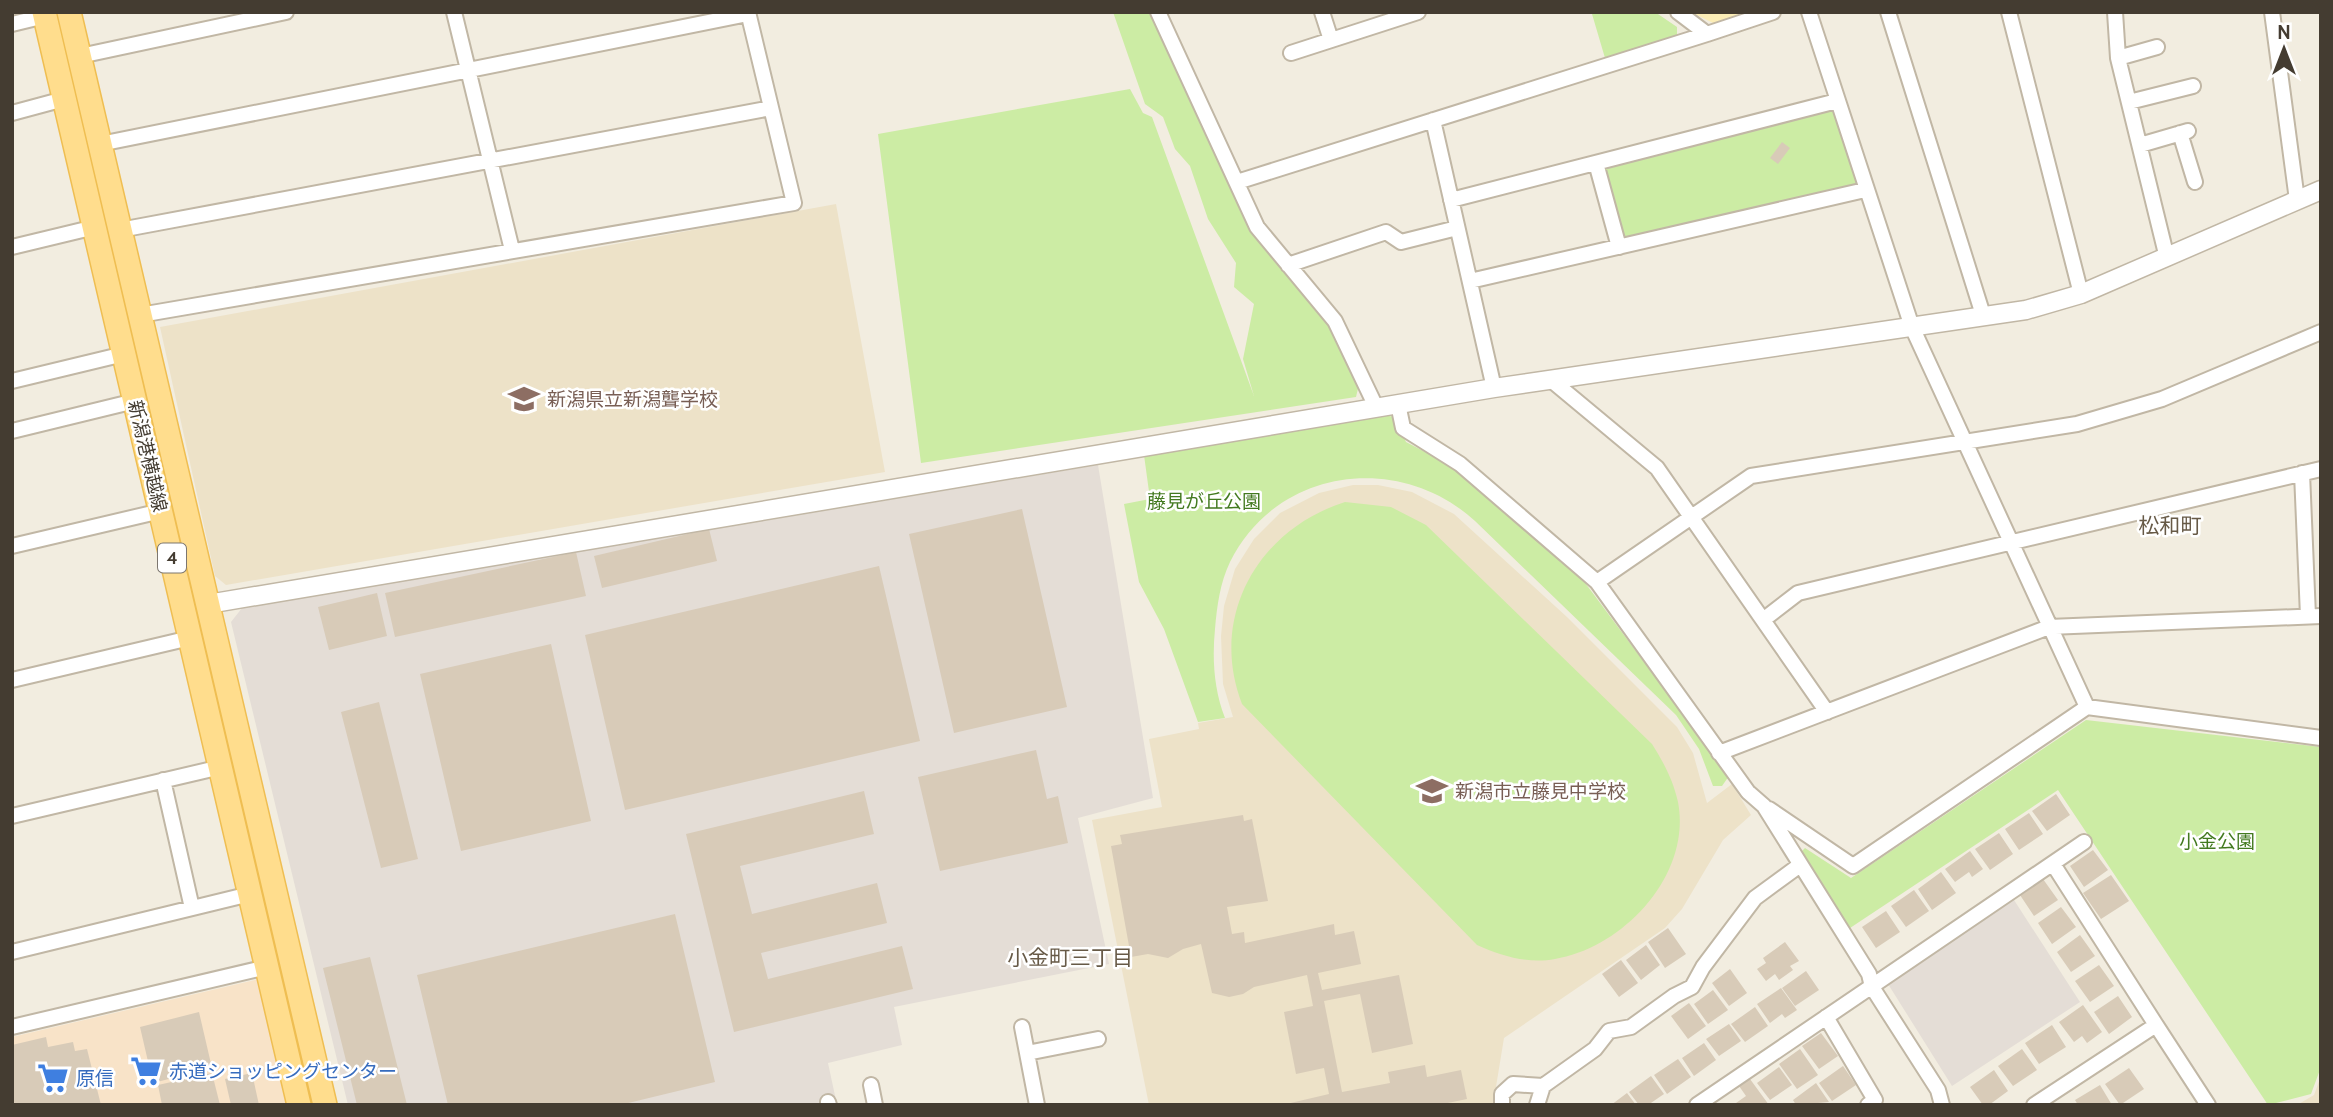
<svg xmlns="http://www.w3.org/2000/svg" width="2333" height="1117" viewBox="0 0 2333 1117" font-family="Cabin,'Noto Sans JP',sans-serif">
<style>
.commercial{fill:#f8e3c8}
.industrial{fill:#e4ddd6}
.education{fill:#ede2c8}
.green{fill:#cceca4}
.sand{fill:#fcedb6}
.building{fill:#d8cbb8}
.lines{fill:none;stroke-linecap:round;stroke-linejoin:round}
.minor-casing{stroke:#c1b7a5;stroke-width:18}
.tertiary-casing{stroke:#c1b7a5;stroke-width:21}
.primary-casing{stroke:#efbe52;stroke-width:26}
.minor{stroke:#fff;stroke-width:14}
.tertiary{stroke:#fff;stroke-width:18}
.primary{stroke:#ffdd8d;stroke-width:23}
.labels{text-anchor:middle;stroke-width:5;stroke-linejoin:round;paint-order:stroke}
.shield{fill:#fff;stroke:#7c766f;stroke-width:2}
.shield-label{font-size:18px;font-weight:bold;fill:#443c31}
.education-label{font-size:19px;fill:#785e54;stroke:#fff;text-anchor:start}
.street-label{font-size:19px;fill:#443c31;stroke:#fff}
.park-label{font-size:19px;fill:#437a20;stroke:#fff}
.shop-label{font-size:19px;fill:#366cbe;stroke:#fff;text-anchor:start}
.neighbourhood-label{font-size:21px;fill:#675a47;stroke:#fff}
</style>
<rect width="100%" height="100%" fill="#f2ede0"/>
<!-- commercial -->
<path class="commercial" d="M 259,979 L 289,1105 L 12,1105 L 12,1037 Z"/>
<!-- industrial -->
<path class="industrial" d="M 1098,465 L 1153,798 L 1078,818 L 1109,964 L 894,1007 L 902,1045 L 828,1063 L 837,1105 L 348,1105 L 231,622 L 242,608 Z
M 2014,900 L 2080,1002 L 1952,1086 L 1888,984 Z"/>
<!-- education -->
<path class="education" d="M 836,204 L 885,472 L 226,585 L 215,576 L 160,327 Z
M 1353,485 L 1378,485 L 1412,492 L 1454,514 L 1567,617 L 1677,727 L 1693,753 L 1707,803 L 1732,784 L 1751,815 L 1723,840 L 1682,909 L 1665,928 L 1504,1038 L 1493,1105 L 1149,1105 L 1092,820 L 1162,807 L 1149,739 L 1199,729 L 1198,723 L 1233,717 L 1223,684 L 1221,636 L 1224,606 L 1235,569 L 1254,539 L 1280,513 L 1319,493 Z
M 2321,1076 L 2321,1105 L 2297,1105 L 2314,1095 Z"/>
<!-- green -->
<path class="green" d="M 1113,12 L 1158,12 L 1257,227 L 1335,321 L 1361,376 L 1356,397 L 921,463 L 878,134 L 1130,89 L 1143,113 L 1152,117 L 1254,396 L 1243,359 L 1254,304 L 1234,287 L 1236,263 L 1208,219 L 1190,166 L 1175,149 L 1163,117 L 1145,104 Z
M 1596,12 L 1655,12 L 1677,27 L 1677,35 L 1605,58 L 1592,14 Z
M 1837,101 L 1865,190 L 1619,247 L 1596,163 Z
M 1378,414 L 1395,417 L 1406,442 L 1456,468 L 1577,572 L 1729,776 L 1722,786 L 1713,786 L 1699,749 L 1676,715 L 1475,521 C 1400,452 1277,467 1230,562 C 1220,583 1217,606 1215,629 C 1212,659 1214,690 1225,718 L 1198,722 L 1164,629 L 1139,582 L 1124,504 L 1150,499 L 1144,455 Z
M 1345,502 L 1391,507 L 1426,525 L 1652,744 C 1664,763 1673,780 1678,802 C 1692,875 1623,948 1555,959 C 1528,964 1501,956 1477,945 L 1242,704 C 1208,616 1259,529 1345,502 Z
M 2086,720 L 2321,747 L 2321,1067 L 2311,1094 L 2268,1105 L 2058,790 L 1847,930 L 1798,855 L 1805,848 L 1851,878 Z"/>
<!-- sand -->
<path class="sand" d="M 1691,12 L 1749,12 L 1715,24 Z"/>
<!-- building -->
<path class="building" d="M 1782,142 L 1790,148 L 1778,164 L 1770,158 Z
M 1022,509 L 1067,707 L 954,733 L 909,534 Z
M 709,529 L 717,561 L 602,588 L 594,556 Z
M 576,552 L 586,596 L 395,637 L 385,593 Z
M 879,566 L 920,741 L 625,810 L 585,635 Z
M 377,593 L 387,636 L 329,650 L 318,607 Z
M 551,644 L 591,821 L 461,851 L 420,674 Z
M 379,702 L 418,859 L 381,868 L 341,712 Z
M 1036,750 L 1047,799 L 1058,796 L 1068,843 L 940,871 L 918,777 Z
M 864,791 L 874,834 L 740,866 L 752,914 L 877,883 L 887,923 L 761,953 L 768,979 L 902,946 L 913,989 L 734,1032 L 686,834 Z
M 2056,794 L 2070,815 L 2047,831 L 2032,811 Z
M 2029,813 L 2043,834 L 2019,850 L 2005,829 Z
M 1243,815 L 1244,821 L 1252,819 L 1268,901 L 1227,907 L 1232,934 L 1244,932 L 1245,943 L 1334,924 L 1335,935 L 1354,931 L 1361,964 L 1318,973 L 1322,990 L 1399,975 L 1413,1044 L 1372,1053 L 1360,994 L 1324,1001 L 1342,1092 L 1390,1083 L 1388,1072 L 1425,1065 L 1427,1077 L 1461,1070 L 1467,1099 L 1438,1105 L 1282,1105 L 1329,1094 L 1324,1068 L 1296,1074 L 1284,1012 L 1313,1006 L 1307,975 L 1254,987 L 1243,994 L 1229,997 L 1212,993 L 1201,944 L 1183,949 L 1168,958 L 1148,954 L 1131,957 L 1111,846 L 1122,844 L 1120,835 Z
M 1999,833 L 2013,854 L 1990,870 L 1975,849 Z
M 2093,850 L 2108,870 L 2084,887 L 2070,866 Z
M 1970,851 L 1983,869 L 1972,877 L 1969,872 L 1955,882 L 1945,869 Z
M 1941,872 L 1956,893 L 1932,910 L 1918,889 Z
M 2111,875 L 2129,901 L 2101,919 L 2083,893 Z
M 2043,879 L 2058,900 L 2034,916 L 2020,895 Z
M 1914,890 L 1929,911 L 1906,927 L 1891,906 Z
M 2061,907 L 2076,927 L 2052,944 L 2038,923 Z
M 1886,911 L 1900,932 L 1876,948 L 1862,927 Z
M 675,914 L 715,1082 L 620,1105 L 448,1105 L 417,975 Z
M 1668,928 L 1686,954 L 1665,968 L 1648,942 Z
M 2080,935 L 2095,956 L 2071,972 L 2057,952 Z
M 1785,942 L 1799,961 L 1790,966 L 1793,970 L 1779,980 L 1775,974 L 1766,981 L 1757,969 L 1766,963 L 1763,958 Z
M 1646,945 L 1660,965 L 1641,980 L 1626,960 Z
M 370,957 L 407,1105 L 357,1105 L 323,968 Z
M 1621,960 L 1638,983 L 1619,997 L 1602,974 Z
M 2099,965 L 2114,986 L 2090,1002 L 2075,981 Z
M 1730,969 L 1747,993 L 1729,1006 L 1712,983 Z
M 1806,971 L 1819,990 L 1795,1006 L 1782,988 Z
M 1781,988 L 1797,1010 L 1785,1018 L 1782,1014 L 1770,1023 L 1757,1004 Z
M 1713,990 L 1728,1010 L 1708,1024 L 1694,1004 Z
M 2118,996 L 2132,1017 L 2109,1034 L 2094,1012 Z
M 1689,1003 L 1706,1026 L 1688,1039 L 1671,1016 Z
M 2083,1005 L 2102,1032 L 2087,1043 L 2082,1036 L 2074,1042 L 2059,1022 Z
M 1755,1007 L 1768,1026 L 1745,1042 L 1731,1024 Z
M 199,1012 L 212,1068 L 153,1083 L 140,1027 Z
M 1729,1024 L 1741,1041 L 1719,1056 L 1706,1039 Z
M 2052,1025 L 2066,1047 L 2039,1064 L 2025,1043 Z
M 1821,1033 L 1838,1056 L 1819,1069 L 1802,1046 Z
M 46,1037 L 48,1047 L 73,1042 L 75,1051 L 87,1049 L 101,1105 L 12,1105 L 12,1045 Z
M 1704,1043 L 1716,1060 L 1694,1076 L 1682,1058 Z
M 1800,1049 L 1818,1075 L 1797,1089 L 1779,1064 Z
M 2022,1049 L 2037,1070 L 2013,1086 L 1998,1066 Z
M 1678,1059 L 1691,1077 L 1667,1094 L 1654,1075 Z
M 1843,1066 L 1856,1085 L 1832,1101 L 1819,1083 Z
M 1779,1067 L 1792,1085 L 1770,1100 L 1757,1083 Z
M 2129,1068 L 2144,1089 L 2120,1105 L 2105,1084 Z
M 1994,1070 L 2008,1091 L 1989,1105 L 1983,1105 L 1970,1087 Z
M 212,1073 L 220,1105 L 162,1105 L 158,1085 Z
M 252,1073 L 259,1105 L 231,1105 L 225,1079 Z
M 1651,1076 L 1664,1094 L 1648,1105 L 1639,1105 L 1629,1092 Z
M 1750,1079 L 1769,1105 L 1736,1103 L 1746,1096 L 1739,1086 Z
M 1816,1083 L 1829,1102 L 1796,1105 L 1793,1100 Z
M 2100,1085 L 2112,1105 L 2078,1105 L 2075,1100 Z
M 1627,1093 L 1636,1105 L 1611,1105 Z"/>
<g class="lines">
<defs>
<path id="minor" d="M 454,12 L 512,250
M 1158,12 L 1257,227 L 1335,321 L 1376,407
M 1322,12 L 1331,40
M 1809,12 L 1912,327 L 2087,707 L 2321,738
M 1888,12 L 1983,315
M 2009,12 L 2081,294
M 2115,12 L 2118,58 L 2167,258
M 2272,12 L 2297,200
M 12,24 L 45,16
M 1707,34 L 1773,12
M 1291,53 L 1418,12
M 80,56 L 286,12
M 2118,58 L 2157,47
M 2129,102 L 2193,86
M 12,113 L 64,99
M 1433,120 L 1494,388
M 2180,133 L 2195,182
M 100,144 L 748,14
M 2140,145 L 2188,131
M 1596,163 L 1619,247
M 1237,182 L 1707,34 L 1678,12
M 1451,200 L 1837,101
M 120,230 L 771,108
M 12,247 L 95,227
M 1288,265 L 1386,232 L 1401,242 L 1457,228
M 1470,281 L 1865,190
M 140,315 L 794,203 L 748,12
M 1550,379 L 1657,468 L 1827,712
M 12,381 L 124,354
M 1398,404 L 1403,428 L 1460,464 L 1597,582 L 1748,792 L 1764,806 L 1869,974 L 1872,987 L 1938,1090 L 1942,1105
M 12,431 L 135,401
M 2302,473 L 2308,616
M 12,546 L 161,511
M 1597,582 L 1751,476 L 2077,424 L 2162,399 L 2321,332
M 1763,620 L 1798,593 L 2321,469
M 12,680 L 190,638
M 1719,753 L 2049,627 L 2321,616
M 163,780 L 192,908
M 1769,809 L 1853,866 L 2087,707
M 12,816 L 221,767
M 12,952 L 250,894
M 1826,1017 L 1875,1100 L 1868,1105
M 2156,1025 L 2208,1105
M 12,1027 L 267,967
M 1022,1027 L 1037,1105
M 1027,1053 L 1098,1039
M 871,1085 L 875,1105
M 828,1102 L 829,1105
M 1502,1105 L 1502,1094 L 1513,1084 L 1543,1086
M 1537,1105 L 1543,1086 L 1595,1049 L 1609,1031 L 1631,1027 L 1674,996 L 1692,987 L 1703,967 L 1755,898 L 1800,865
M 1697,1105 L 2084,842
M 2034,1105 L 2156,1025 L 2053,864"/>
<path id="tertiary" d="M 208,604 L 1494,388 L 2026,310 L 2081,294 L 2321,190"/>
<path id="primary" d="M 44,12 L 299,1105
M 69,12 L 325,1105"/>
</defs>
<!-- minor casing -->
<use href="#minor" class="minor-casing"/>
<!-- tertiary casing -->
<use href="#tertiary" class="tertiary-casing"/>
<!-- primary casing -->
<use href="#primary" class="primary-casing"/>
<!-- minor -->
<use href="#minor" class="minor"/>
<!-- tertiary -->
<use href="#tertiary" class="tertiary"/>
<!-- primary -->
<use href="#primary" class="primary"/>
</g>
<!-- icons -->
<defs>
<symbol id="school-bare" viewBox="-9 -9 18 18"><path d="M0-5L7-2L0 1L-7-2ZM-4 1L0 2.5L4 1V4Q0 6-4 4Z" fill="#8d6e63" stroke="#fff" stroke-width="2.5" paint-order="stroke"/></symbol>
<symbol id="supermarket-bare" viewBox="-9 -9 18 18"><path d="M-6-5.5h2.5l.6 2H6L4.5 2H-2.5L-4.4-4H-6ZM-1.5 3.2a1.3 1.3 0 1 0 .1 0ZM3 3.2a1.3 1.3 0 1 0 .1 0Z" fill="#3f7fe0" stroke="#fff" stroke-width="2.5" paint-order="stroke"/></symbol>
</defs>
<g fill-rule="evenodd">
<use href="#school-bare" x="502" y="377" width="44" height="44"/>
<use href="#school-bare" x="1410" y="769" width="44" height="44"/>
<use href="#supermarket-bare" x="124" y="1049" width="44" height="44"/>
<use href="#supermarket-bare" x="31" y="1056" width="44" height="44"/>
</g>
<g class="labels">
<!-- shield labels -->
<rect class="shield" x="158" y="543.5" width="28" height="29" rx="5"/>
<g class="shield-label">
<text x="172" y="564">4</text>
</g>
<!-- education labels -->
<g class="education-label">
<text x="547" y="406">新潟県立新潟聾学校</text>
<text x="1455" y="798">新潟市立藤見中学校</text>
</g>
<!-- street labels -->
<g class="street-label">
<text transform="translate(148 456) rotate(77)" y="7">新潟港横越線</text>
</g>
<!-- park labels -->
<g class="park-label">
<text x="1204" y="508">藤見が丘公園</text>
<text x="2217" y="848">小金公園</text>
</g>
<!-- shop labels -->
<g class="shop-label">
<text x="169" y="1078">赤道ショッピングセンター</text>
<text x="76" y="1085">原信</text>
</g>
<!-- neighbourhood labels -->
<g class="neighbourhood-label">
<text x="2170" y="533">松和町</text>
<text x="1070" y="965">小金町三丁目</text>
</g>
</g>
<!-- border -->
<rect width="2333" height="1117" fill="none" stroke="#443c31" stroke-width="28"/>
<!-- north arrow -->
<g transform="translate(2284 49)" stroke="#ffffff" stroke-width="5" paint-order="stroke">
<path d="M0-5L12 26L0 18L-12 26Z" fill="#443c31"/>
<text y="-10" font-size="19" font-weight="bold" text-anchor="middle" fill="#443c31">N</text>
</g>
</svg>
